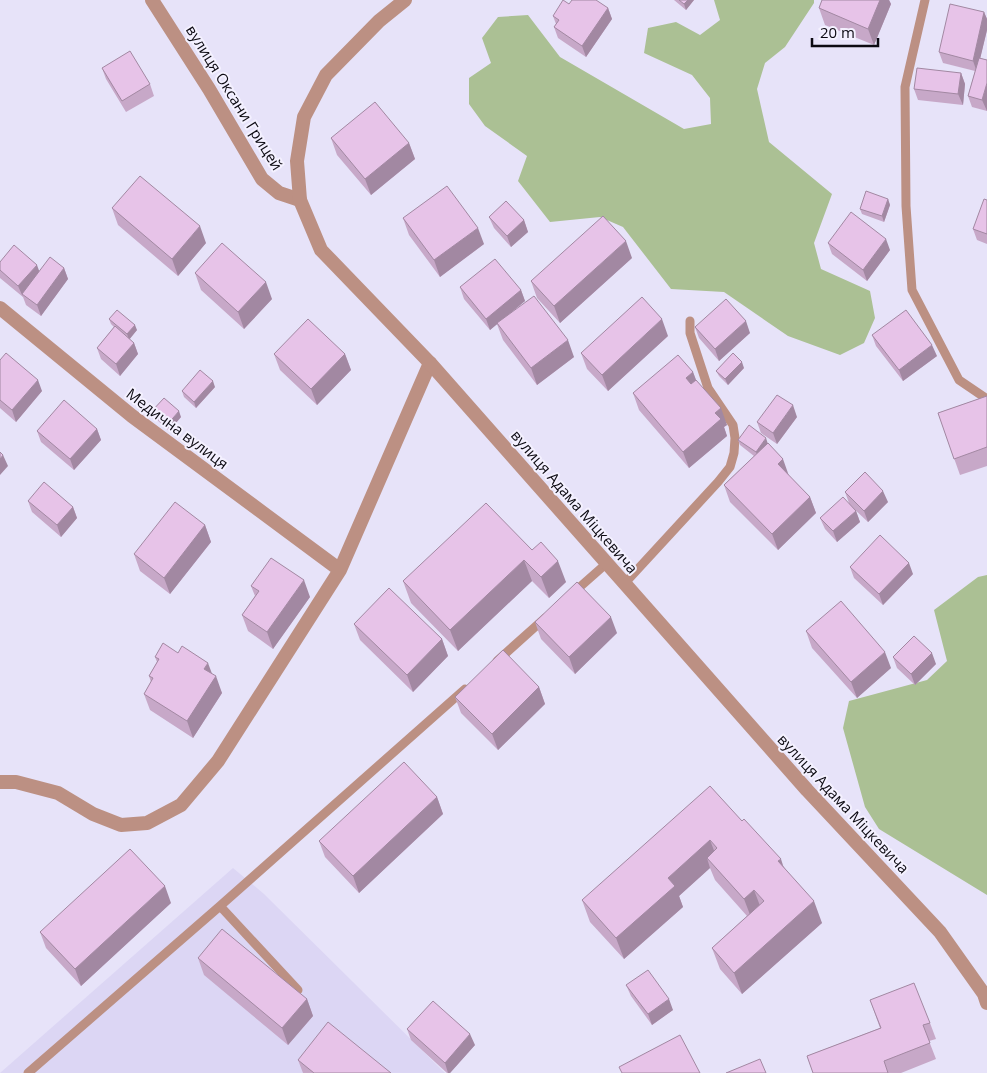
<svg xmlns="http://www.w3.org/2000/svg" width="987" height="1073" viewBox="0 0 987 1073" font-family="'Open Sans',sans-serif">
  <rect width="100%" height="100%" fill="#e7e3f9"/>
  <!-- built -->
  <path fill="#dcd6f4" d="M233 868 264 894 445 1073H0Z"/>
  <!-- forest -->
  <path fill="#abc094" d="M714 0H814V3L785 47 765 63 757 89 769 142 832 194 814 243 821 269 870 291 875 318 864 343 840 355 788 336 724 292 671 289 623 227 600 217 550 222 518 181 527 156 485 126 469 104V78L491 63 482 38 498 17 528 15 560 57 684 129 711 124 710 98 692 75 644 53 648 28 676 22 700 35 720 20Z
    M987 575V895L879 829 865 807 843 728 849 701 927 680 947 661 934 610 978 577Z"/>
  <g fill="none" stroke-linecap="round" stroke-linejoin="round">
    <!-- service -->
    <path stroke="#bc9083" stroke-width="9" d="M925 0 905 87 906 206 912 290 959 380 987 399
      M625 583 718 482 730 467 734 453 735 438 733 425 708 388 690 333V321
      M573 593 607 563
      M497 661 545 618
      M220 906 298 990
      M28 1073 220 906 465 689"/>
    <!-- minor -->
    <path stroke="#bc9083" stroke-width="14" d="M152 0 209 89 262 179 279 193 300 200
      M0 308 132 416 340 570
      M0 782H16L58 793 93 814 121 825 147 823 181 805 218 761 340 570 430 363"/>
    <!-- tertiary -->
    <path stroke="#bc9083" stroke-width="14" d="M405 0 379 21 326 75 304 117 297 161 300 200 321 250 430 363 807 790 940 932 984 994 987 1003"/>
  </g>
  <!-- wall -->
  <path fill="#c7a8c8" d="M674 0H694L686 10Z
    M822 0H889L891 4 874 45 825 25 819 8Z
    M569 4 608 8 612 19 586 57 558 38 554 27 556 24 553 16Z
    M984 12 987 19V30L980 58 987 60V111L972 107 968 96 975 71 943 63 939 52Z
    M102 68 150 84 154 96 126 112 106 79Z
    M961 73 965 84 963 105 918 100 914 89Z
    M331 138 409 143 415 159 371 195 337 155Z
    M888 199 890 205 884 222 862 214 860 209Z
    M987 200V244L977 240 973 229Z
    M112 208 206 243 178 276 118 225Z
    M489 217 524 220 528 232 511 247 494 228Z
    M403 218 484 244 440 277 409 235Z
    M828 243 890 250 867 281 832 254Z
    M632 258 560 323 537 298 531 281Z
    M0 262 39 271 64 268 68 279 41 316 26 305 23 297 0 278Z
    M195 273 272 299 244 329 201 290Z
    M460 287 521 290 525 301 511 313 574 357 537 385 503 340 497 324 490 330 464 299Z
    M109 319 137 330 129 339 134 343 138 354 120 376 101 359 97 348 114 327 111 324Z
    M695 327 750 333 719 361 699 338Z
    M872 335 937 356 903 381 876 346Z
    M668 336 608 391 587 369 581 353Z
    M274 354H345L351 370 317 405 280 370Z
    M0 360 42 391 16 422 0 408Z
    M744 368 728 385 719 376 716 371Z
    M693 372 696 380 727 425 724 427 727 436 689 468 639 410 633 393Z
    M215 387 196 408 184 397 182 391Z
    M987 396V466L960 475 938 413Z
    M151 412 181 417 169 431 154 417Z
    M797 417 777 444 761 433 757 422Z
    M97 429 101 440 74 470 41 442 37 431Z
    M738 440 768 444 789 476 810 497 816 513 778 550 730 502 724 485 754 456 740 445Z
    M845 492 888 502 868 522 852 507 856 511 860 522 837 542 825 529 820 518 849 503Z
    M28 501 73 507 77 518 61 537 32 512Z
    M205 525 211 542 170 594 140 571 134 554Z
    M532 550 566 582 549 598 532 581 458 651 411 603 403 581Z
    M850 567 913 574 883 605 854 578Z
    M251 586 310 597 273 649 248 631 242 615 255 596Z
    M535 622 617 633 575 674 541 639Z
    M354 624 442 639 448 656 413 692 360 640Z
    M806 631 891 668 857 698 812 648Z
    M155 657 212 674 222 693 193 738 150 710 144 694 151 682 149 676 157 662Z
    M893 657 936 664 915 685 897 668Z
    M539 687 545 704 498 750 461 713 455 697Z
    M437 797 443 814 359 893 325 857 319 841Z
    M742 821 784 867 822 923 742 994 720 969 712 948 747 916 715 880 710 868 679 896 683 907 624 959 590 922 582 900Z
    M171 903 81 986 46 948 40 932Z
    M198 958 307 999 313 1016 288 1045 204 975Z
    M626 985 673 1010 652 1025 631 996Z
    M870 1000 930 1023 936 1039 929 1041 936 1059 901 1073H813L807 1056 880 1028Z
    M407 1029 475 1045 450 1073H447L411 1040Z
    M298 1060 391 1073H303Z"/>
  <!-- shaded-wall -->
  <path fill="#a288a2" d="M688 0H694L686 10 684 4Z
    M880 0H889L891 4 874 45 868 29Z
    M608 8 612 19 586 57 582 46Z
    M984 12 987 19V30L977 72 973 61Z
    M961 73 965 84 963 105 958 94Z
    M987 83V111L982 100Z
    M409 143 415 159 371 195 365 179Z
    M888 199 890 205 884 222 882 216Z
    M524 220 528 232 511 247 507 236Z
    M200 226 206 243 178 276 172 259Z
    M478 228 484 244 440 277 434 260Z
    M886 239 890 250 867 281 863 270Z
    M626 241 632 258 560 323 554 306Z
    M37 265 41 276 22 294 23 297 18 286Z
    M64 268 68 279 41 316 37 305Z
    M266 282 272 299 244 329 238 312Z
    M521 290 525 301 490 330 486 319Z
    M662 319 668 336 608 391 602 375Z
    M746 321 750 333 719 361 715 349Z
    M135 325 137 330 129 340 127 334Z
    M568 340 574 357 537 385 531 368Z
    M134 343 138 354 120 376 116 364Z
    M932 345 937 356 903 381 899 370Z
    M345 354 351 370 317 405 311 389Z
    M742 362 744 368 728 385 725 379Z
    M693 372 699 388 692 394 686 378Z
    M38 380 42 391 16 422 12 410Z
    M213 381 215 387 196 408 194 402Z
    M793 405 797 417 777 444 773 433Z
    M721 408 727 425 724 427 727 436 689 468 683 452 715 413Z
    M179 411 181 417 169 431 167 425Z
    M97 429 101 440 74 470 70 459Z
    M766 438 768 444 758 458 756 452Z
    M3 455 8 466 0 475V459Z
    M783 459 789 476 778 464Z
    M883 491 888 502 868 522 864 511Z
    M810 497 816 513 778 550 772 534Z
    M73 507 77 518 61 537 57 525Z
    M856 511 860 522 837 542 833 531Z
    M205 525 211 542 170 594 164 578Z
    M524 560 532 581 458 651 450 630Z
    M558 561 566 582 549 598 541 577Z
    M909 563 913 574 883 605 879 594Z
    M304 580 310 597 273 649 267 632Z
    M611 617 617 633 575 674 569 657Z
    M442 639 448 656 413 692 407 675Z
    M885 652 891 668 857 698 851 682Z
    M932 653 936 664 915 685 911 674Z
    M208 663 214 679 216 676 222 693 193 738 187 721 204 669Z
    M539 687 545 704 498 750 492 734Z
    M437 797 443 814 359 893 353 876Z
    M710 840 718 861 707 858 710 868 679 896 683 907 624 959 616 938 668 878Z
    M781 859 788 881 778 861Z
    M165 886 171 903 81 986 75 969Z
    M754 890 762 911 752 920 744 899Z
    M814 901 822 923 742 994 734 973Z
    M307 999 313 1016 288 1045 282 1028Z
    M669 999 673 1010 652 1025 648 1014Z
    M470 1034 475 1045 450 1073H448L445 1063Z"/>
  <!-- building -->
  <path fill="#e7c3e8" stroke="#a288a2" d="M563 0 569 4 572 0H596L608 8 582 46 554 27 559 20 553 16Z
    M679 0H688L684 4Z
    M822 0H880L868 29 819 8Z
    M950 4 984 12 973 61 939 52Z
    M130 51 150 84 122 101 102 68Z
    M979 58 987 60V83L982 100 968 96Z
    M917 68 961 73 958 94 914 89Z
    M375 102 409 143 365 179 331 138Z
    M140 176 200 226 172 259 112 208Z
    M447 186 478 228 434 260 403 218Z
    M866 191 888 199 882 216 860 209Z
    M984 199 987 200V234L973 229Z
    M506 201 524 220 507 236 489 217Z
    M851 212 886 239 863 270 828 243Z
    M603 216 626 241 554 306 531 281Z
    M222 243 266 282 238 312 195 273Z
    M14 245 37 265 18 286 0 270V262Z
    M50 257 64 268 37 305 22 294Z
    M495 259 521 290 486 319 460 287Z
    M534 296 568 340 531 368 497 323Z
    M642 297 662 319 602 375 581 353Z
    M726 299 746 321 715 349 695 327Z
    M117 310 135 325 127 334 109 319Z
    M906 310 932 345 899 370 872 335Z
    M308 319 345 354 311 389 274 354Z
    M115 326 134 343 116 364 97 348Z
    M6 353 38 380 12 410 0 400V360Z
    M733 353 742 362 725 379 716 371Z
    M678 355 693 372 686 378 691 384 696 380 721 408 715 413 721 419 683 452 633 393Z
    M200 370 213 381 194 402 182 391Z
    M777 395 793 405 773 433 757 422Z
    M987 396V447L954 459 938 413Z
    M164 398 179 411 167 425 151 412Z
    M64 400 97 429 70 459 37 431Z
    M749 425 766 438 756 452 738 440Z
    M768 443 783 459 778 464 810 497 772 534 724 485Z
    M0 452 3 455 0 459Z
    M865 472 883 491 864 511 845 492Z
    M44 482 73 507 57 525 28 501Z
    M843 497 856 511 833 531 820 518Z
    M175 502 205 525 164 578 134 554Z
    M486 503 532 550 541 542 558 561 541 577 524 560 450 630 403 581Z
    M880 535 909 563 879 594 850 567Z
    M271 558 304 580 267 632 242 615 259 591 251 586Z
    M577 582 611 617 569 657 535 622Z
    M389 588 442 639 407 675 354 624Z
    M841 601 885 652 851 682 806 631Z
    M914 636 932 653 911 674 893 657Z
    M163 643 178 653 182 646 208 663 204 669 216 676 187 721 144 694 153 678 149 676 159 659 155 657Z
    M503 650 539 687 492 734 455 697Z
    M404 762 437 797 353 876 319 841Z
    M710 786 742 821 744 819 781 859 778 861 814 901 734 973 712 948 764 901 754 890 744 899 707 858 717 848 710 840 668 878 675 886 616 938 582 900Z
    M130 849 165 886 75 969 40 932Z
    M222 929 307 999 282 1028 198 958Z
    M648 970 669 999 648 1014 626 985Z
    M914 983 930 1023 923 1025 930 1043 884 1061 888 1073H813L807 1056 881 1028 870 1000Z
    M433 1001 470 1034 445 1063 407 1029Z
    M328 1022 391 1073H314L298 1060Z
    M680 1035 700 1073H622L619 1067Z
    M760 1059 766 1073H726Z"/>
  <g text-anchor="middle" stroke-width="4" stroke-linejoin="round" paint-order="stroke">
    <!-- street labels -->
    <g font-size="15" fill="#0c0a12" stroke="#f4f1ff">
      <text transform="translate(234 98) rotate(58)" y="5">вулиця Оксани Грицей</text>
      <text transform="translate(177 429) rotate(37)" y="5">Медична вулиця</text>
      <text transform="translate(574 502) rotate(49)" y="5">вулиця Адама Міцкевича</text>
      <text transform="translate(843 804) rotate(47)" y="5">вулиця Адама Міцкевича</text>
    </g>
  </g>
  <!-- scale -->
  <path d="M812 38v8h66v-8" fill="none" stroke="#0c0a12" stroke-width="2.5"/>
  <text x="820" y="38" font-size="15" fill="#0c0a12" stroke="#f4f1ff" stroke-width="4" paint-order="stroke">20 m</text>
</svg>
